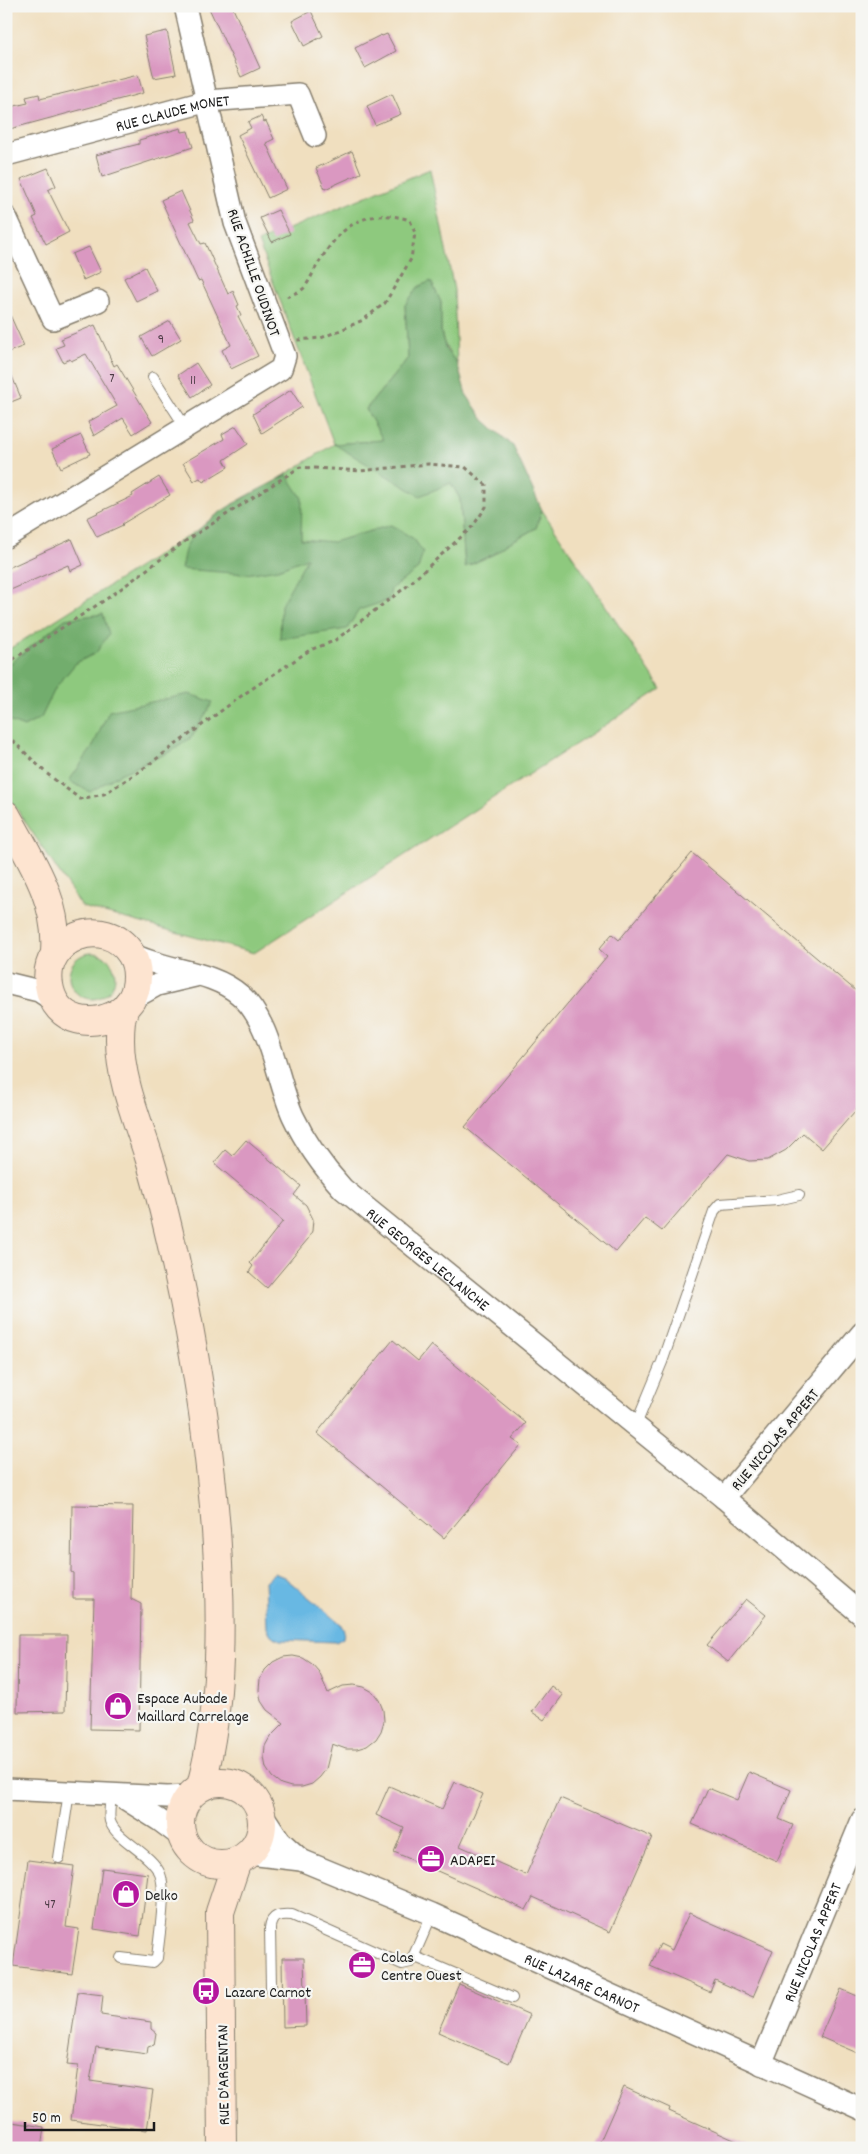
<svg xmlns="http://www.w3.org/2000/svg" width="868" height="2154" viewBox="0 0 868 2154" font-family="Dekko,sans-serif">
  <rect width="100%" height="100%" fill="#f6f6f2"/>
  <filter id="ink" filterUnits="userSpaceOnUse"><feTurbulence type="fractalNoise" baseFrequency=".02" numOctaves="2"/><feDisplacementMap in="SourceGraphic" scale="10" xChannelSelector="R" yChannelSelector="G"/><feConvolveMatrix kernelMatrix="1 2 1 2 8 2 1 2 1" color-interpolation-filters="sRGB"/></filter>
  <filter id="wash" filterUnits="userSpaceOnUse"><feTurbulence type="fractalNoise" baseFrequency=".0096" numOctaves="4" result="noise"/><feDisplacementMap in="SourceGraphic" scale="20" xChannelSelector="R" yChannelSelector="G"/><feGaussianBlur stdDeviation="1.12" result="paint"/><feColorMatrix in="noise" values="0 0 0 0 0 0 0 0 0 0 0 0 0 0 0 0 0 1.4 0 .05"/><feComposite in="paint" operator="in"/></filter>
  <g filter="url(#wash)">
    <rect width="100%" height="100%" fill="#f0dfbf"/>
    <!-- green -->
    <path fill="#8ec97e" stroke="#55724d" d="M430 169 454 290 457 363C438 341 441 330 441 302L405 305 408 358 366 409 383 440 335 444 451 482 460 499 465 567 494 554 507 544 536 528 542 510 661 689 254 953 82 907 6 793V651L334 444 258 242Z
      M69 976a23 23 0 1 1 46 0a23 23 0 1 1-46 0Z"/>
    <!-- forest -->
    <path fill="#72ad6d" stroke="#476444" d="M431 281 441 302V333L446 350 457 363 466 394 484 420 513 446 542 510 536 528 507 544 494 554 465 567 460 499 451 483 420 496 334 444 383 440 366 409 408 358 405 305 418 287Z
      M287 475 302 498 301 539 333 542 391 525 414 539 423 552 418 569 391 589 389 600 359 610 347 629 280 639 281 605 307 558 278 569 246 574 181 569C183 561 184 549 188 543 207 513 257 491 287 475Z
      M103 614 109 634 96 653 76 663 56 687 41 718 24 727 6 720V667L65 619Z
      M189 694 213 702 192 737 172 751 120 774 90 792 69 781 92 748 109 711Z"/>
    <!-- water -->
    <path fill="#68b8e3" stroke="#426a80" d="M274 1573 284 1577 340 1623 344 1631 343 1638 336 1642 280 1640 271 1635 267 1628 265 1581Z"/>
    <g id="blocks">
      <!-- building -->
      <path fill="#da98c1" d="M208 6H232L260 68 241 77Z
        M311 11 323 36 304 46 292 21Z
        M167 31 176 74 154 78 144 36Z
        M387 34 396 51 365 68 355 48 381 35 382 36Z
        M138 75 143 93 6 130V108L28 103 26 97 39 94 40 99Z
        M392 94 401 114 375 125 367 106Z
        M261 116 264 122 266 121 274 139 266 143 287 189 268 198 238 135 251 128 248 122Z
        M181 128 182 132 188 131 193 147 102 177 96 155 139 144V140Z
        M352 151 361 173 325 189 316 168Z
        M48 168 56 186 48 190 69 232 46 244 33 218 37 216 21 179Z
        M181 191 194 220 190 222 201 244 205 243 228 294 233 291 239 305 237 306 241 315 238 316 258 356 231 369 222 350 231 345 201 280 198 281 161 200Z
        M278 210 290 234 272 242 260 218Z
        M89 247 101 272 83 280 72 254Z
        M145 267 157 291 136 301 124 278Z
        M6 306 24 346 6 353Z
        M170 321 181 339 152 356 141 337Z
        M95 325 114 366 117 364 152 422 133 434 123 418 94 436 88 422 117 406 86 354 71 361 70 359 63 362 56 348 64 345 61 339Z
        M6 362 21 398 6 404Z
        M196 363 210 385 192 397 178 375Z
        M291 390 302 407 262 433 253 414Z
        M236 426 248 444 224 460 228 467 203 482 200 478 194 481 183 463 224 439 222 434Z
        M81 435 90 454 61 468 52 449Z
        M159 477 170 495 122 524 123 525 97 537 87 518 133 496 132 494Z
        M72 539 83 565 70 571 68 565 6 592V569Z
        M692 853 862 996V1103L822 1149 803 1133 786 1150 768 1160 749 1161 728 1154 662 1231 645 1218 616 1252 465 1127 607 956 599 949 612 934 619 940Z
        M246 1140 301 1186 294 1195 306 1205 313 1219 312 1231 308 1239 267 1288 249 1272 253 1266 250 1263 283 1221 214 1163 225 1150 232 1156Z
        M393 1340 418 1361 431 1345 526 1423 512 1439 521 1445 444 1538 317 1433Z
        M72 1505 133 1506 131 1599 141 1604 139 1730 90 1729 94 1599H73V1573L71 1572Z
        M746 1599 766 1615 728 1662 707 1645Z
        M18 1635H67L65 1711 17 1712Z
        M293 1656 303 1658 312 1664 319 1672 328 1693 343 1686 354 1685 364 1687 373 1692 379 1700 383 1710 384 1721 381 1731 376 1739 367 1746 357 1749H346L332 1744 326 1769 320 1777 312 1784 302 1787H291L281 1784 272 1777 266 1768 264 1757 265 1746 270 1737 284 1723 267 1710 261 1701 259 1690 260 1679 265 1670 273 1662 283 1657Z
        M551 1686 563 1695 544 1720 532 1712Z
        M749 1772 791 1790 779 1819 793 1825 777 1861 692 1824 708 1788 737 1800Z
        M455 1782 483 1794 460 1846 526 1875 560 1798 652 1837 610 1932 533 1897 526 1910 394 1852 404 1828 376 1815 389 1786 442 1809Z
        M28 1860 74 1866 66 1927 79 1929 72 1974 13 1966Z
        M102 1868 148 1874 140 1936 94 1929Z
        M689 1913 773 1950 753 1997 715 1980 710 1992 650 1966 660 1944 672 1950Z
        M282 1958H304L306 2026 283 2027Z
        M459 1984 530 2015 509 2063 438 2032Z
        M841 1989 862 1998V2055L820 2037Z
        M78 1992 103 1995 101 2015 151 2022V2029L156 2033 154 2045 148 2047 147 2054 96 2047 90 2081 153 2090 147 2130 71 2120 78 2066 67 2065Z
        M624 2087 670 2108 669 2111 752 2148H597Z
        M6 2121 44 2127 41 2148H6Z"/>
    </g>
  </g>
  <g filter="url(#ink)">
    <use href="#blocks" fill-opacity="0" stroke="#867e6e" stroke-width="1"/>
    <g fill="none" stroke-linecap="round" stroke-linejoin="round">
      <!-- service casing -->
      <g stroke="#867e6e" stroke-width="12">
        <path id="service" d="M153 377 186 428
          M635 1427 662 1362 714 1211 720 1204 777 1200 799 1195
          M111 1794C111 1802 108 1813 110 1821 115 1839 151 1853 160 1874 167 1891 159 1937 157 1958L153 1962 121 1958
          M59 1858 69 1792
          M413 1956 512 1998
          M271 1988 270 1928C271 1915 280 1914 292 1915L402 1964 411 1962 432 1914"/>
      </g>
      <!-- minor casing -->
      <g stroke="#867e6e" stroke-width="24">
        <g id="minor">
          <path id="s1" d="M6 155 208 101 298 94 315 136"/>
          <path d="M6 217 53 319 98 301"/>
          <path d="M6 537 281 369 285 356 235 223 185 6"/>
          <path id="s2" d="M130 953C164 971 212 970 240 995 271 1021 277 1081 293 1116 306 1144 323 1167 343 1189L724 1498"/>
          <path d="M6 983 39 991 54 1001"/>
          <path d="M132 999 157 985 195 976"/>
          <path d="M862 1333 724 1498 862 1615"/>
          <path d="M6 1789 167 1797 189 1796"/>
          <path d="M121 1796 159 1820 183 1838"/>
          <path d="M261 1812 280 1841 301 1860"/>
          <path id="s3" d="M249 1854 301 1860 432 1914 862 2109"/>
          <path id="s4" d="M761 2064 862 1820"/>
        </g>
      </g>
      <!-- secondary casing -->
      <g stroke="#867e6e" stroke-width="30">
        <path id="secondary" d="M6 815C30 859 59 900 55 952
          M124 1009C96 1030 55 1024 49 985 41 938 105 913 131 954 139 967 139 986 131 1000 129 1003 126 1005 125 1008 120 1017 120 1031 120 1040 120 1081 138 1121 150 1160 164 1206 174 1253 184 1301 199 1377 210 1453 216 1530 222 1616 223 1703 201 1786
          M180 1823a41 41 0 1 1 82 0a41 41 0 1 1-82 0Z
          M222 2148 220 1912 237 1861"/>
      </g>
      <!-- path -->
      <path stroke="#867e6e" stroke-width="3" stroke-dasharray="4 4" stroke-linecap="butt" d="M287 297C292 294 300 292 304 288 310 281 314 269 320 261 341 225 367 207 410 220L415 233 411 259 385 303 363 320 343 329 321 338 297 340
        M6 664 111 596 184 542 300 467 360 471 428 464 465 467 486 485V507L473 526 406 587 334 641 310 650 244 694 140 771 104 794 80 799 46 773 6 734"/>
      <!-- service -->
      <use href="#service" stroke="#fff" stroke-width="10"/>
      <!-- minor -->
      <use href="#minor" stroke="#fff" stroke-width="21"/>
      <!-- secondary -->
      <use href="#secondary" stroke="#fde4d0" stroke-width="28"/>
    </g>
  </g>
  <!-- icons -->
  <defs>
    <g id="shop-disc" transform="scale(1.4375)"><circle r="9.5" fill="#b5179e" stroke="#f6f6f2"/><path d="M-5-2.5h2.3a2.7 3.5 0 0 1 5.4 0H5L5.5 6h-11ZM-1.5-2.5h3a1.5 2.3 0 0 0-3 0Z" fill="#fff"/></g>
    <g id="office-disc" transform="scale(1.4375)"><circle r="9.5" fill="#b5179e" stroke="#f6f6f2"/><path d="M-6-3h4V-5.5h4V-3h4V5H-6ZM-1-4.5V-3h2v-1.5ZM-6 0V1H6V0Z" fill="#fff"/></g>
    <g id="bus-disc" transform="scale(1.4375)"><circle r="9.5" fill="#b5179e" stroke="#f6f6f2"/><path d="M-5-6H5V4H4V6H2V4H-2V6H-4V4H-5ZM-3.5-4V0h7V-4ZM-3.5 1.2v1.5H-2V1.2ZM2 1.2v1.5H3.5V1.2Z" fill="#fff"/></g>
  </defs>
  <g fill-rule="evenodd">
    <use href="#shop-disc" x="118" y="1706"/>
    <use href="#office-disc" x="431" y="1859"/>
    <use href="#shop-disc" x="126" y="1894"/>
    <use href="#office-disc" x="362" y="1965"/>
    <use href="#bus-disc" x="206" y="1991"/>
  </g>
  <g text-anchor="middle" stroke-width="4.5" stroke-linejoin="round" paint-order="stroke">
    <!-- number labels -->
    <g font-size="14" fill="#4c3b45">
      <text x="161" y="343">9</text>
      <text x="112" y="382">7</text>
      <text x="193" y="384">11</text>
      <text x="50" y="1908">47</text>
    </g>
    <!-- street labels -->
    <g font-size="16" fill="#1c1c1c" stroke="#f6f6f2">
      <text dy="6" stroke="none"><textPath href="#s1" startOffset="172">RUE CLAUDE MONET</textPath></text>
      <text transform="translate(255 272) rotate(71)" y="6">RUE ACHILLE OUDINOT</text>
      <text dy="6" stroke="none"><textPath href="#s2" startOffset="451">RUE GEORGES LECLANCHE</textPath></text>
      <text transform="translate(774 1439) rotate(-50)" y="6">RUE NICOLAS APPERT</text>
      <text dy="6" stroke="none"><textPath href="#s4" startOffset="132">RUE NICOLAS APPERT</textPath></text>
      <text dy="6" stroke="none"><textPath href="#s3" startOffset="359">RUE LAZARE CARNOT</textPath></text>
      <text transform="translate(222 2075) rotate(-91)" y="6">RUE D'ARGENTAN</text>
    </g>
    <!-- poi labels -->
    <g font-size="16" fill="#1c1c1c" stroke="#f6f6f2" text-anchor="start">
      <text x="137" y="1703">Espace Aubade<tspan x="137" dy="18">Maillard Carrelage</tspan></text>
      <text x="450" y="1865">ADAPEI</text>
      <text x="145" y="1900">Delko</text>
      <text x="381" y="1962">Colas<tspan x="381" dy="18">Centre Ouest</tspan></text>
      <text x="225" y="1997">Lazare Carnot</text>
    </g>
  </g>
  <!-- margin -->
  <rect width="868" height="2154" fill="none" stroke="#f6f6f2" stroke-width="25"/>
  <!-- scale -->
  <path d="M25 2122v8h129v-8" fill="none" stroke="#1c1c1c" stroke-width="2.5"/>
  <text x="32" y="2122" font-size="15" fill="#1c1c1c" stroke="#f6f6f2" stroke-width="4" paint-order="stroke">50 m</text>
</svg>
